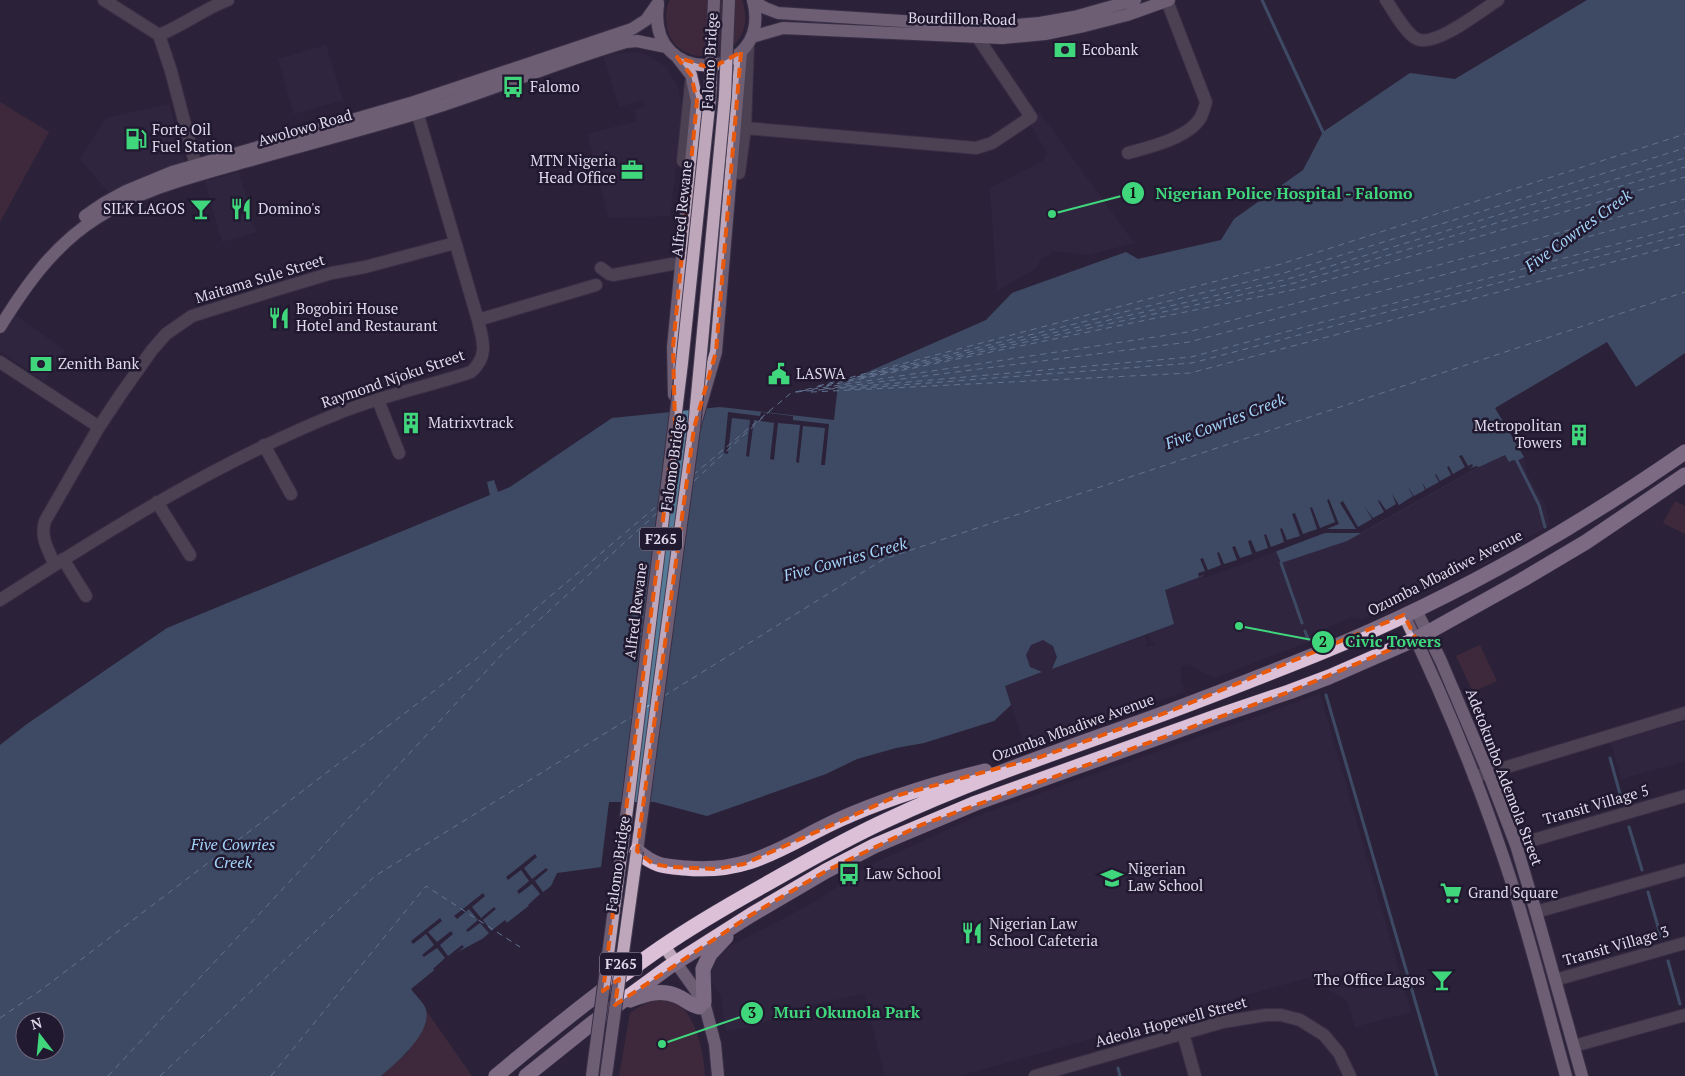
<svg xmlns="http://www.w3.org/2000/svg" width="1685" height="1076" viewBox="0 0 1685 1076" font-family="'PT Serif',serif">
  <rect width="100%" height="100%" fill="#2b223a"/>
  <!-- built -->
  <path fill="#332846" d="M326 45 343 100 294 114 278 59Z
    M635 52 647 55 667 68 678 87 683 112 670 216 609 218 587 134 637 121 634 110 645 106 643 100 619 107 603 55Z
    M169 104 185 163 109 193 80 159 106 118Z
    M1040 113 1134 243 1088 255 1052 251 1051 254 1041 259 1036 268 997 291 990 188 1043 161 1047 153 1028 120Z
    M239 172 256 232 222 242 205 181Z
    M12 313 65 350 44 381 0 351V332Z
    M1505 454 1513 460 1517 461 1524 457 1527 475 1545 505 1550 525 1506 550 1420 591 1409 590 1387 601 1383 610 1361 619 1351 617 1333 625 1328 627 1324 636 1214 678 1188 664 1181 666V679L1185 692 1024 743 1005 686 1041 673 1030 667 1026 655 1031 645 1043 640 1053 646 1057 657 1053 669 1145 635 1148 643 1145 644 1146 647 1155 644 1154 642H1151L1148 634 1174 624 1164 590 1275 549 1281 562Z
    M1320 694 1411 1012 1355 1027 1347 1000 1307 978 959 1076H885L864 994 809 1005 751 1027 726 1031 721 996 712 982 708 972 709 966 723 950 813 903 870 865 982 814Z
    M1685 721V761L1621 779 1611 743Z"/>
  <!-- green -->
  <path fill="#53323c" d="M670 0H742C763 61 676 76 667 27 666 18 665 8 670 0Z
    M0 102 49 132 0 222Z
    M1675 501 1685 506V534L1663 523Z
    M1480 645 1497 681 1473 692 1456 656Z
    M650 1000C656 1000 664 999 670 1000 695 1007 704 1054 705 1076H619L630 1013Z
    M425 1009 472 1076H381L408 1052 424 1027Z"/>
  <!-- water -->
  <path fill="#567b97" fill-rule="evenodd" d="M1587 0H1685V353L1636 387 1607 342 1495 408 1524 457 1517 461 1513 460 1509 462 1505 455 1479 467 1347 541 1281 563 1275 549 1165 590 1174 624 1052 669 1057 657 1053 646 1043 640 1031 645 1026 655 1030 667 1042 672 1005 686 1011 705 994 721 924 743 896 748 857 759 826 774 707 816 654 802H609L601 867 557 873 549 890 495 932 454 954 411 989C415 995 422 1001 425 1007 435 1031 396 1063 381 1076H0V745L27 724 167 628 490 495 487 482 494 480 498 492 510 487 612 418 720 407 834 420 838 385 986 320 1012 293 1126 252 1138 259 1221 240 1234 219 1303 170 1323 132 1410 73 1455 79ZM25 1021H55V1051H25Z"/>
  <!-- pier -->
  <path fill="#2b223a" d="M728 412 760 416 761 412 793 416V420L829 424 825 465H821L825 428 803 426 799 463 796 462 800 425 778 423 774 460 770 459 774 423 754 420 749 457 746 456 750 420 732 418 728 454 724 453Z
    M1462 455 1468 466 1472 464 1473 466 1469 469 1476 466 1479 467 1361 533H1325L1205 578 1203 575 1199 577 1198 573 1205 571 1200 559 1203 558 1208 570 1221 565 1217 553 1219 552 1224 564 1237 560 1232 547 1235 546 1240 558 1252 554 1248 541 1251 540 1256 552 1268 548 1264 535 1266 534 1271 547 1284 542 1280 529 1282 528 1287 540 1300 536 1292 514 1295 513 1303 534 1317 529 1310 508 1312 507 1320 528 1335 522 1327 500 1329 499 1339 524 1327 529H1356L1340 503 1343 501 1358 527 1372 519 1365 507 1373 518 1384 512 1378 501 1379 500 1386 510 1396 504 1392 494 1399 505 1413 496 1406 484 1414 496 1425 490 1422 482 1426 489 1439 482 1435 475 1436 474 1440 481 1451 475 1447 467 1449 466 1453 474 1465 467 1459 456Z
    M535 854 537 857 524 868 532 879 546 868 548 870 535 881 543 892 555 883 552 889 545 895 547 892 546 893 530 907 528 905 540 894 532 884 519 894 517 891 529 881 521 870 508 880 506 877Z
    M483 893 485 896 472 907 481 918 494 907 496 909 483 920 491 931 505 920 507 923 494 934 495 932 490 937 477 944 489 933 480 923 468 932 466 930 478 920 469 909 457 919 454 916Z
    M440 918 442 921 428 932 437 942 451 931 453 934 440 945 448 956 462 945 464 947 435 971 433 969 445 958 437 948 424 957 422 955 434 945 426 934 413 944 411 941Z"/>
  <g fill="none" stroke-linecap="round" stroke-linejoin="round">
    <!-- stream -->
    <path stroke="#567b97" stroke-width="3" d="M1262 0 1323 132
      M1517 461 1539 505 1545 527
      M1281 563 1302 623
      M1305 631 1308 639
      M1326 695 1437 1076
      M1610 758 1622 801
      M1629 827 1642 870
      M1648 892 1661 937
      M1668 961 1680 1004
      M1118 1068 1120 1076"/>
    <!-- ferry -->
    <path stroke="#a3d3f8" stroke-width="1" stroke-dasharray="6 5" stroke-linecap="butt" d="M857 377 1284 273 1685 148
      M861 378 1291 284 1685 167
      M818 386 1281 264 1685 134
      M826 386 1297 289 1685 177
      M824 389 1189 342 1685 211
      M849 389 1192 363 1685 234
      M801 391 1188 332 1685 199
      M796 392 1191 357 1685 226
      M811 392 1190 373 1685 243
      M693 475 791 393 1288 279 1685 158
      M694 481 770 411
      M672 493 681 486
      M671 501 679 493
      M664 696 884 559 1685 292
      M644 708 652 704
      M0 1018 41 990 476 659 658 505
      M108 1076 505 651 657 513
      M160 1076 375 876 633 716
      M271 1076 426 886 520 947"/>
    <!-- minor casing -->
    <g stroke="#483f56" stroke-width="14">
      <path id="minor" d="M104 0 159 35 171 71 198 174
        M1386 0C1393 10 1406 34 1417 39 1435 48 1482 10 1498 0
        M159 35C184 25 204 9 228 0
        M745 128 976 148 992 143 1031 117 978 38V28
        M1128 153C1150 147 1189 138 1201 117 1203 112 1205 107 1206 102L1167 1
        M683 161 691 83
        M739 173 745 128 748 44
        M601 268 609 274 613 275 672 264
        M478 320 596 285
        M0 362 99 427
        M378 400 399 453
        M264 445 291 494
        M157 502 190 555
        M63 559 86 596
        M55 565C48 550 40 537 45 521L99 427 121 394 152 350 166 334 192 316 272 291 332 273 365 267 455 243
        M0 600C110 529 222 459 344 411 385 395 429 386 471 372 489 356 483 341 478 320L415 105
        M1474 777 1685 713
        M1516 845 1685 796
        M1536 912 1685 870
        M1555 980 1685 943
        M1183 1033 1195 1076
        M1574 1046 1685 1015
        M1035 1076 1223 1022 1266 1015H1281L1300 1020 1324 1035 1339 1053 1350 1076"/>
    </g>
    <!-- major casing -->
    <g stroke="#483f56" stroke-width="14">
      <path id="major" d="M753 1 765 8 778 13 964 25 1003 26 1040 23 1074 17 1135 0
        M658 5C646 90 774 82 753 0
        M752 37 783 28 1002 38 1045 34 1084 26 1127 15 1169 0
        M85 216 104 203 126 191 172 172 414 102 632 29 646 20 658 3
        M0 327C26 285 54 245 97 218 144 188 192 177 244 162 301 146 358 131 415 114 486 93 554 63 626 42L637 41 666 47
        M674 395 673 347 697 101 691 75 677 57
        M1416 610 1441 661 1488 772 1516 845 1536 912 1582 1076
        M1404 615C1448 705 1485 798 1515 893 1534 954 1549 1015 1566 1076
        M637 851 694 428 716 352 741 52
        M664 946 704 1002 715 1044 718 1076"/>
    </g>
    <!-- highway casing -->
    <g stroke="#483f56" stroke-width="16">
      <path id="highway" d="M637 851C655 866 663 866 685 868 756 875 791 839 852 814 895 796 940 782 985 771
        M630 1000C646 994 661 989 677 996 685 999 690 1005 699 1007
        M704 1002 703 969 710 954 726 937
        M496 1076C550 1031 604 987 662 947 694 925 727 906 761 887 802 864 843 840 887 820 977 778 1072 747 1165 713 1216 694 1267 674 1317 654 1448 601 1570 532 1685 452
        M526 1076 591 1024 669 967 751 915 826 871 874 846 976 803 1218 716 1289 692 1329 677 1416 639 1522 580 1586 542 1685 475"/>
    </g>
    <!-- minor -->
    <use href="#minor" stroke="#726771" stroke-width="12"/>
    <!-- major -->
    <use href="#major" stroke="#bea7ba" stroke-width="12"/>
    <!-- highway -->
    <use href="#highway" stroke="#dcc0d8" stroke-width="15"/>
    <!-- major-bridge casing -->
    <g stroke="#483f56" stroke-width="14" stroke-linecap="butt">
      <path id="major-bridge" d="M694 428 725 96 729 0
        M592 1076 628 802 682 363 710 97 714 0
        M606 1076 637 851"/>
    </g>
    <!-- major-bridge -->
    <use href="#major-bridge" stroke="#bea7ba" stroke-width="12"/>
  </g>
  <!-- marked area -->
  <path d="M0 0H1685V1076H0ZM741 52 716 352 694 428 637 851 653 864 671 867 716 869 744 864 899 795 1040 757 1168 712 1404 615 1416 639 1289 692 921 825 826 871 751 915 615 1005 619 979 603 991 675 425 673 347 697 101 691 75 677 57 704 66 717 65Z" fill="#2b223a" fill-opacity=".55" fill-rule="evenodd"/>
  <path fill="none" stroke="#e8590c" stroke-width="4" stroke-dasharray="10 6" stroke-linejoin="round" d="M741 52 716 352 694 428 637 851 653 864 671 867 716 869 744 864 899 795 1040 757 1168 712 1404 615 1416 639 1289 692 921 825 826 871 751 915 615 1005 619 979 603 991 675 425 673 347 697 101 691 75 677 57 704 66 717 65Z"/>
  <!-- icons -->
  <defs>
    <g id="bank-bare" transform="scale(1.725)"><path d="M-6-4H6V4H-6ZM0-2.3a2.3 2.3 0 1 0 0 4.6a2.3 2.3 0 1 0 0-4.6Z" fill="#40d77c" stroke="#211930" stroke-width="2.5" paint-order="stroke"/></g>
    <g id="bus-bare" transform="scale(1.725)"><path d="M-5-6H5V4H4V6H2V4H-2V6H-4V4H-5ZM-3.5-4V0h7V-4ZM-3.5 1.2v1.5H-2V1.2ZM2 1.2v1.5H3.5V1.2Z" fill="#40d77c" stroke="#211930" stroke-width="2.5" paint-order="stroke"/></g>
    <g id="fuel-bare" transform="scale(1.725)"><path d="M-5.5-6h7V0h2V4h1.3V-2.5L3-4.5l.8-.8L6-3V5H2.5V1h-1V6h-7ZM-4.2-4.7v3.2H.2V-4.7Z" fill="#40d77c" stroke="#211930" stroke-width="2.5" paint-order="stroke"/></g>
    <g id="office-bare" transform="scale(1.725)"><path d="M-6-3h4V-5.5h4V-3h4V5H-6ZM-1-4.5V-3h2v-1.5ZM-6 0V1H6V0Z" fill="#40d77c" stroke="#211930" stroke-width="2.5" paint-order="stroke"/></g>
    <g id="bar-bare" transform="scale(1.725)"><path d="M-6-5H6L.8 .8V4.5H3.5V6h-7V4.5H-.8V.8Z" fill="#40d77c" stroke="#211930" stroke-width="2.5" paint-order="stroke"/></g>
    <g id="restaurant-bare" transform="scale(1.725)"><path d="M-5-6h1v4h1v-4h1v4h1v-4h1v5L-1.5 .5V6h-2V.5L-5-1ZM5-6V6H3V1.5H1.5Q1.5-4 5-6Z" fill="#40d77c" stroke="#211930" stroke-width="2.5" paint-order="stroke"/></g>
    <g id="civic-bare" transform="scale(1.725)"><path d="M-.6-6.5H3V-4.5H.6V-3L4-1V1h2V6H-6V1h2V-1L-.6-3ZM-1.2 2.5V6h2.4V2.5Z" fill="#40d77c" stroke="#211930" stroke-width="2.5" paint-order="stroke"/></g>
    <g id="building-bare" transform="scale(1.725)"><path d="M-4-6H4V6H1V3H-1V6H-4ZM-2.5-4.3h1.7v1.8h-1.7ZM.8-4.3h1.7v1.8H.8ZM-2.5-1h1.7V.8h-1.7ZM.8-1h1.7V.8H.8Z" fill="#40d77c" stroke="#211930" stroke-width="2.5" paint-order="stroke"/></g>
    <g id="university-bare" transform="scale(1.725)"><path d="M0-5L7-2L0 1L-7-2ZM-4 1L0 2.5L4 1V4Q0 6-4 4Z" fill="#40d77c" stroke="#211930" stroke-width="2.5" paint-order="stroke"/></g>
    <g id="supermarket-bare" transform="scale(1.725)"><path d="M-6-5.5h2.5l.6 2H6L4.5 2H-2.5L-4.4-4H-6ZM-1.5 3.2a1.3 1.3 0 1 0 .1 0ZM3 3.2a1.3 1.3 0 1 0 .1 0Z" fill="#40d77c" stroke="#211930" stroke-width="2.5" paint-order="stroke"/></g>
  </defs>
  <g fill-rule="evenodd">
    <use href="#bank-bare" x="1065" y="50"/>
    <use href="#bus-bare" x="513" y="87"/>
    <use href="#fuel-bare" x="136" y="139"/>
    <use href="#office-bare" x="632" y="170"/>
    <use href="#bar-bare" x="201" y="209"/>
    <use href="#restaurant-bare" x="241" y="209"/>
    <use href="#restaurant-bare" x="279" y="318"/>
    <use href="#bank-bare" x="41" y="364"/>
    <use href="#civic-bare" x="779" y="374"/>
    <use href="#building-bare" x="411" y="423"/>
    <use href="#building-bare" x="1579" y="435"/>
    <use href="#bus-bare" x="849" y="874"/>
    <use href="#university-bare" x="1112" y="878"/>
    <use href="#supermarket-bare" x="1451" y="893"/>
    <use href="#restaurant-bare" x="972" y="933"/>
    <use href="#bar-bare" x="1442" y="980"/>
  </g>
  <g text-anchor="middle" stroke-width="5" stroke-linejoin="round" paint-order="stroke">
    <!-- shield labels -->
    <g fill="#211930" stroke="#a6a0b2" stroke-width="1">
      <rect x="640" y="527.5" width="42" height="23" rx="4"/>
      <rect x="600" y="952.5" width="42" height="23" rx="4"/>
    </g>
    <g font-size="14" font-weight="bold" fill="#dfdaea">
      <text x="661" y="544">F265</text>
      <text x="621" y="969">F265</text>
    </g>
    <!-- street labels -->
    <g font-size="15" fill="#dfdaea" stroke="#211930">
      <text transform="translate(962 19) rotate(1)" y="5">Bourdillon Road</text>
      <text transform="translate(710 61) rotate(-87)" y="5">Falomo Bridge</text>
      <text transform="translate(305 128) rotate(-16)" y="5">Awolowo Road</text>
      <text transform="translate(682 209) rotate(-84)" y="5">Alfred Rewane</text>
      <text transform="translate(260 279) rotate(-17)" y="5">Maitama Sule Street</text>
      <text transform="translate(393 379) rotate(-19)" y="5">Raymond Njoku Street</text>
      <text transform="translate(673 463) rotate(-82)" y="5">Falomo Bridge</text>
      <text transform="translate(1445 573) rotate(-27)" y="5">Ozumba Mbadiwe Avenue</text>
      <text transform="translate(636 611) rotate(-83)" y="5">Alfred Rewane</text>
      <text transform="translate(1073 728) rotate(-20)" y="5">Ozumba Mbadiwe Avenue</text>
      <text transform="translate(1504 777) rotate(69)" y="5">Adetokunbo Ademola Street</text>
      <text transform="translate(1596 805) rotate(-16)" y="5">Transit Village 5</text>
      <text transform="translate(618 864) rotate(-82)" y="5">Falomo Bridge</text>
      <text transform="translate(1616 946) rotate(-16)" y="5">Transit Village 3</text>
      <text transform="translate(1171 1022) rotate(-15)" y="5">Adeola Hopewell Street</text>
    </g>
    <!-- poi labels -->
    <g font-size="15" fill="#dfdaea" stroke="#211930" text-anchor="start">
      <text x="1082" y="55">Ecobank</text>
      <text x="530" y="92">Falomo</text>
      <text x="152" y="135">Forte Oil<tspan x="152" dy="17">Fuel Station</tspan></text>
      <text x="616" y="166" text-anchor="end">MTN Nigeria<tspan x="616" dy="17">Head Office</tspan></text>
      <text x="185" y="214" text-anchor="end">SILK LAGOS</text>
      <text x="258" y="214">Domino's</text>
      <text x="296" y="314">Bogobiri House<tspan x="296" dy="17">Hotel and Restaurant</tspan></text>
      <text x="58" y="369">Zenith Bank</text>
      <text x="796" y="379">LASWA</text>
      <text x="428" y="428">Matrixvtrack</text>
      <text x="1562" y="431" text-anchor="end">Metropolitan<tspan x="1562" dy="17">Towers</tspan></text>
      <text x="1128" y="874">Nigerian<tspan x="1128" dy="17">Law School</tspan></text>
      <text x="866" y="879">Law School</text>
      <text x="1468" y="898">Grand Square</text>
      <text x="989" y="929">Nigerian Law<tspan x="989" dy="17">School Cafeteria</tspan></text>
      <text x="1425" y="985" text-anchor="end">The Office Lagos</text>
    </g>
    <!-- water labels -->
    <g font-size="16" font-style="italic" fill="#a3d3f8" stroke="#211930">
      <text transform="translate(1578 230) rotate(-36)" y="6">Five Cowries Creek</text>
      <text transform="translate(1225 421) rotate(-21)" y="6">Five Cowries Creek</text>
      <text transform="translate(845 559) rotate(-15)" y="6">Five Cowries Creek</text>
      <text x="233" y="850">Five Cowries<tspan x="233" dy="18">Creek</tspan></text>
    </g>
  </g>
  <!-- callouts -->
  <path fill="none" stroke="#40d77c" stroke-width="2" d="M1052 214L1133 193M1239 626L1323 642M662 1044L752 1013"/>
  <g fill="#40d77c" stroke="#211930" stroke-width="2">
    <circle cx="1052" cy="214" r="5"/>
    <circle cx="1239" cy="626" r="5"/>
    <circle cx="662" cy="1044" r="5"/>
    <circle cx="1133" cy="193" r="12"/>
    <circle cx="1323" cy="642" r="12"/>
    <circle cx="752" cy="1013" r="12"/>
  </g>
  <g font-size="15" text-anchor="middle" font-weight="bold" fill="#111">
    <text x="1133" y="198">1</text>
    <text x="1323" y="647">2</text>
    <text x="752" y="1018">3</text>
  </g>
  <g font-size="16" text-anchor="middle" font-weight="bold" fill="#40d77c" stroke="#211930" stroke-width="5" stroke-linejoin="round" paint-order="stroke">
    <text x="1284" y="199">Nigerian Police Hospital - Falomo</text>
    <text x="1393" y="647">Civic Towers</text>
    <text x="847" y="1018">Muri Okunola Park</text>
  </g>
  <!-- north arrow -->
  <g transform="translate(40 1036) rotate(344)"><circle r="24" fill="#211930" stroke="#6d667a"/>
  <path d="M0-4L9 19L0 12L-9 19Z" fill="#40d77c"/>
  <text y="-8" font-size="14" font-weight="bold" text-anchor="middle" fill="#dfdaea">N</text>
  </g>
</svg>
